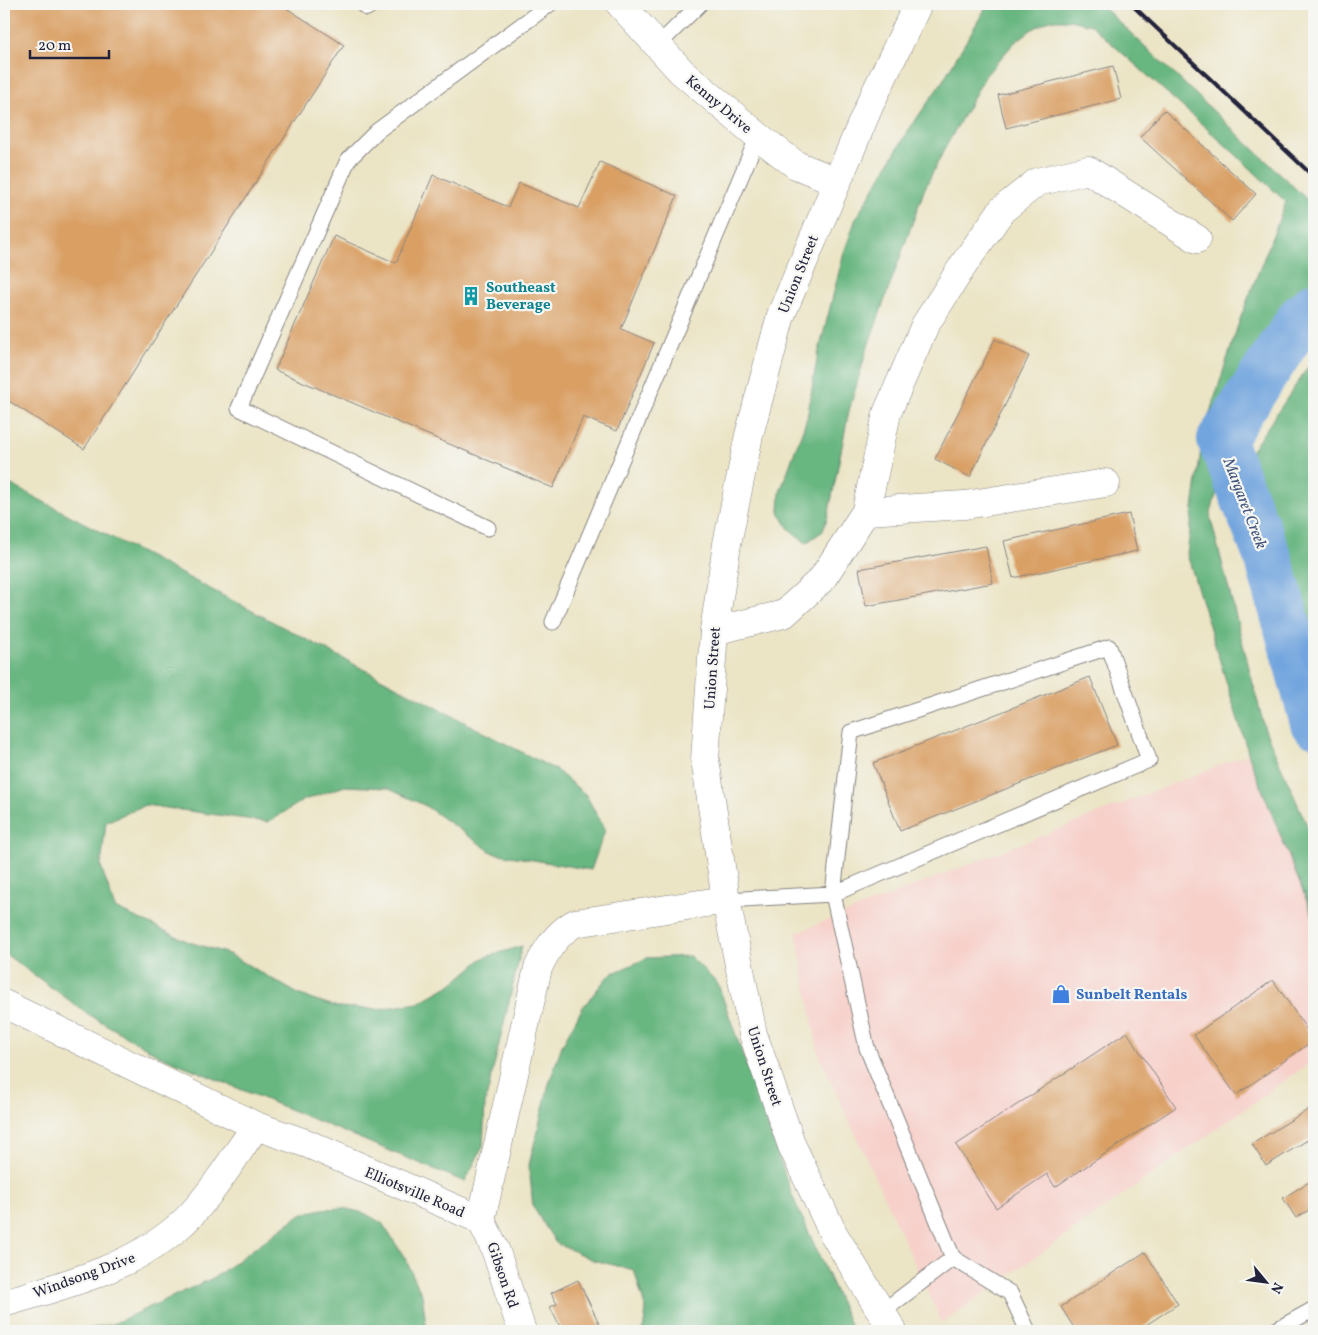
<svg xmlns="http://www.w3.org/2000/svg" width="1318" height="1335" viewBox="0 0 1318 1335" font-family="Vollkorn,serif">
  <rect width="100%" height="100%" fill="#f6f6f2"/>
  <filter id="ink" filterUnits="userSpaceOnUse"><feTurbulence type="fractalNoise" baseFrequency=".02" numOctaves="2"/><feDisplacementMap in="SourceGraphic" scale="10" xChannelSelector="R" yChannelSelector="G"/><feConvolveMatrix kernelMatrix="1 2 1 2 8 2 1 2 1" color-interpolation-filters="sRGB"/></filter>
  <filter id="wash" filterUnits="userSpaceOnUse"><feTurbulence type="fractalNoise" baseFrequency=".0096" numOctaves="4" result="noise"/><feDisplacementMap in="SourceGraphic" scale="20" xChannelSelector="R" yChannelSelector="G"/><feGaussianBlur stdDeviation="1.12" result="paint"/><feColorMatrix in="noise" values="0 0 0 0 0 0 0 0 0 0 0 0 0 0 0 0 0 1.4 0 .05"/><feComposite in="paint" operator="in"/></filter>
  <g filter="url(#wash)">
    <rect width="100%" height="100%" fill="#ebe4c5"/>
    <!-- built -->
    <path fill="#f7d0ca" d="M1248 754 1314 919V1060L942 1323 819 1055 796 933Z"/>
    <!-- forest -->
    <path fill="#67b680" stroke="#446c5e" d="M988 4H1100L1314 206V311L1295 346 1238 417 1210 516 1265 730 1314 841V919L1251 762 1187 554 1203 434 1240 319 1286 202 1234 153 1091 25 1070 20H1050L1031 30 1014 43 986 75 944 150 925 188 867 349 849 411 829 512 823 531 806 543 789 529 779 512 780 492 807 418 817 359 843 256 856 218 908 131 942 82Z
      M1314 358V690L1251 514 1234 477Z
      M4 481 556 770 586 795 605 830 591 870 493 853 424 805 387 788 345 786 304 800 268 822 145 805 106 822 101 866 115 908 189 942 229 954 300 995 337 1007 379 1009 418 1003 452 984 483 958 522 946 485 1104 483 1146 465 1182 160 1056 88 1014 4 953Z
      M690 956 718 984 792 1195 853 1331H643L646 1310 634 1270 593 1260 556 1243 533 1207 529 1165 549 1084 562 1045 583 1007 609 975 647 958Z
      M343 1208 364 1213 382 1223 405 1258 422 1295 427 1331H79L115 1323 215 1277 301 1214 322 1209Z"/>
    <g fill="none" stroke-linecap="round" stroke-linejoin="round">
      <!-- river -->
      <path stroke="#72a5de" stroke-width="48" d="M1314 306 1301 318 1221 440 1269 560 1314 723"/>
    </g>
    <g id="blocks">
      <!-- building -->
      <path fill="#d99f63" d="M4 4H280L344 45 84 449 4 398Z
        M1113 66 1121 99 1006 128 998 95Z
        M1164 110 1256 194 1232 221 1140 137Z
        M600 162 677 196 621 329 654 343 617 431 583 417 553 488 275 370 334 236 396 263 433 175 508 207 519 183 579 208Z
        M995 339 1029 356 970 477 935 459Z
        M1129 514 1137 551 1013 578 1004 541Z
        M986 546 993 583 866 606 859 569Z
        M1090 677 1117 745 900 831 873 763Z
        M1273 980 1314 1040 1236 1095 1194 1035Z
        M1127 1032 1176 1107 1055 1187 1047 1174 996 1208 956 1145Z
        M1314 1106V1136L1266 1166 1252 1144Z
        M1314 1179V1207L1296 1218 1283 1198Z
        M1145 1252 1178 1304 1137 1331H1076L1061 1307Z
        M578 1280 601 1327 594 1331H562L550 1307 557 1304 551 1293Z"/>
    </g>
  </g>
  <g filter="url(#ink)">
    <use href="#blocks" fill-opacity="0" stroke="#868380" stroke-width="1"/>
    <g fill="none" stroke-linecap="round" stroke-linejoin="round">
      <!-- lane casing -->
      <g stroke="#868380" stroke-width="17">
        <path id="lane" d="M362 4 367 8 373 4
          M657 46 700 4
          M488 528 239 408 348 160 377 131 550 4
          M553 622 758 136
          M1109 647 1149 760 833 894 851 732Z
          M726 900 833 894 867 1048 953 1258 882 1312
          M953 1258 1010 1293 1028 1331
          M1274 1331 1314 1309"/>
      </g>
      <!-- street casing -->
      <g stroke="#868380" stroke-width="29">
        <path id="street" d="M620 4 681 71 758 136 796 165 836 181
          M866 511 965 505 1106 483
          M714 631 784 614 822 579 866 511 887 413 925 325 966 261 1002 210 1037 182 1088 170 1197 239
          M481 1220 495 1249 522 1331
          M4 1303C64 1285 129 1269 177 1228 206 1204 234 1157 256 1126"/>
      </g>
      <!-- secondary casing -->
      <g stroke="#868380" stroke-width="29">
        <path id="secondary" d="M4 1004 256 1126 308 1144 481 1220 538 968C547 949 556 934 575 923L726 900
          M893 1331 833 1233 792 1146 753 1034 726 900 705 759 714 631 727 544 749 435 781 315 870 104 918 4"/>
      </g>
      <!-- lane -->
      <use href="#lane" stroke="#fff" stroke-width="15"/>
      <!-- street -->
      <use href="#street" stroke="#fff" stroke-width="28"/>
      <!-- secondary -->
      <use href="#secondary" stroke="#fff" stroke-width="28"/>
      <!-- rail -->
      <path stroke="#22223b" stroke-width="4" d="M1131 4 1314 177"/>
    </g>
  </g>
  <!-- icons -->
  <defs>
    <g id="building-bare" transform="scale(1.5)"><path d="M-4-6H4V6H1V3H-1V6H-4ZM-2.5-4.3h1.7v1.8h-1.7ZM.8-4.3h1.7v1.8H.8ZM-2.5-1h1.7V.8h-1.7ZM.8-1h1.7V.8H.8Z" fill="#0f9aa8" stroke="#f6f6f2" stroke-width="2.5" paint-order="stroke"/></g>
    <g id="shop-bare" transform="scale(1.5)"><path d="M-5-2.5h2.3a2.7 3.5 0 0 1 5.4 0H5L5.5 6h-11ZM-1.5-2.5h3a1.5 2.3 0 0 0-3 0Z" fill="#3f7fe0" stroke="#f6f6f2" stroke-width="2.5" paint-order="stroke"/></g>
  </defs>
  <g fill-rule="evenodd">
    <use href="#building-bare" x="471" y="296"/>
    <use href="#shop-bare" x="1061" y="994"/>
  </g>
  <g text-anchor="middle" stroke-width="4.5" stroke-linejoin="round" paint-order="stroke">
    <!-- street labels -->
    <g font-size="15" fill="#22223b" stroke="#f6f6f2">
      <text transform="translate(719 104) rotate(40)" y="5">Kenny Drive</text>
      <text transform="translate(798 274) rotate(-68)" y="5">Union Street</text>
      <text transform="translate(712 668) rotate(-86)" y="5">Union Street</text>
      <text transform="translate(765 1066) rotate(72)" y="5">Union Street</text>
      <text transform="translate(415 1192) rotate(23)" y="5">Elliotsville Road</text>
      <text transform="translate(84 1275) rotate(-20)" y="5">Windsong Drive</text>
      <text transform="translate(503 1275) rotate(71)" y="5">Gibson Rd</text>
    </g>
    <!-- culture labels -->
    <g font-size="15" font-weight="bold" fill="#0d838f" stroke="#f6f6f2" text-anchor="start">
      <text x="486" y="292">Southeast<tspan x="486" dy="17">Beverage</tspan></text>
    </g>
    <!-- shop labels -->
    <g font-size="15" font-weight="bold" fill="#366cbe" stroke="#f6f6f2" text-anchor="start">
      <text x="1076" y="999">Sunbelt Rentals</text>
    </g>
    <!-- water labels -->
    <g font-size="16" font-style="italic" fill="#42567c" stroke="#f6f6f2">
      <text transform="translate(1246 503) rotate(69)" y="6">Margaret Creek</text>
    </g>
  </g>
  <!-- margin -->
  <rect width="1318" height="1335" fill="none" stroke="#f6f6f2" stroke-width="20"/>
  <!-- north arrow -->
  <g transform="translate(1266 1282) rotate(119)" stroke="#f6f6f2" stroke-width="4" paint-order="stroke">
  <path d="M0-4L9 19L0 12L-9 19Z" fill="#22223b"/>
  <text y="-8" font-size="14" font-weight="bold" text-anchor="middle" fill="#22223b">N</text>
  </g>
  <!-- scale -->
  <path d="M30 50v8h79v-8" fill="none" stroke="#22223b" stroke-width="2.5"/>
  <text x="38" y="50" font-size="15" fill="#22223b" stroke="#f6f6f2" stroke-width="4" paint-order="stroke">20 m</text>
</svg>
